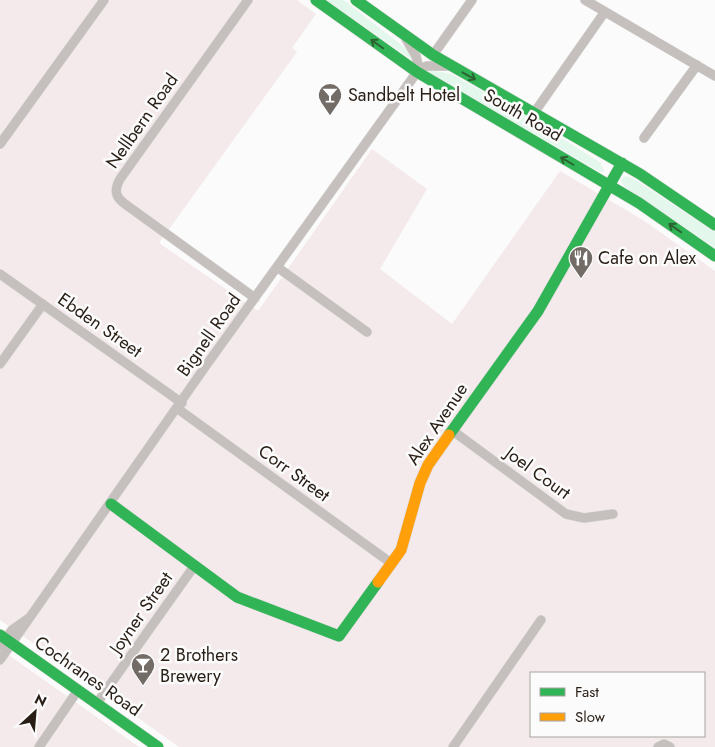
<svg xmlns="http://www.w3.org/2000/svg" width="715" height="747" viewBox="0 0 715 747" font-family="Jost,sans-serif">
  <rect width="100%" height="100%" fill="#fbfbfb"/>
  <!-- industrial -->
  <path fill="#f4eaec" fill-rule="evenodd" d="M0 0H297L316 14 292 48 297 52 159 243 258 311 372 149 427 189 380 269 452 324 560 171 643 220 715 271V747H179L0 620ZM531 673H704V736H531Z
    M0 649 84 708 139 747H0Z"/>
  <!-- green -->
  <path fill="#e4f7ed" d="M326 0H344L409 51 414 61Z
    M431 70 451 74 524 114 601 163 604 171 600 172 426 71Z
    M626 176 634 179 715 232V248L625 187 620 180Z"/>
  <g fill="none" stroke-linecap="round" stroke-linejoin="round">
    <!-- street casing -->
    <g stroke="#d9d8d6" stroke-width="10">
      <path id="street" d="M248 0 120 179C114 190 115 197 125 204L255 298
        M585 0 715 76
        M406 39 416 56 419 69 427 66H447
        M433 55 472 0
        M534 113 604 13
        M644 138 697 65
        M0 144 104 0
        M277 267 367 332
        M0 274 182 403
        M0 364 43 304
        M178 409 391 563
        M453 431 566 514 584 518 613 514
        M0 646 12 630 29 618
        M0 660 205 367 417 72
        M97 703 195 565
        M39 747 78 690
        M453 747 541 620
        M658 747 664 744 670 747"/>
    </g>
    <!-- fast casing -->
    <g stroke="#d9d8d6" stroke-width="12">
      <path id="fast" d="M316 0 417 72 639 203 715 256
        M356 0 433 55 640 174 715 225
        M449 435 538 311 622 163
        M111 504 237 597 339 636 378 582
        M0 635 158 747"/>
    </g>
    <!-- slow casing -->
    <g stroke="#d9d8d6" stroke-width="12">
      <path id="slow" d="M378 582 401 550 420 483 428 465 449 435"/>
    </g>
    <!-- street -->
    <use href="#street" stroke="#c5c0be" stroke-width="9"/>
    <!-- fast -->
    <use href="#fast" stroke="#30b455" stroke-width="11"/>
    <!-- slow -->
    <use href="#slow" stroke="#ff9f0a" stroke-width="11"/>
  </g>
  <!-- one-way arrows -->
  <defs><path id="oneway-shaft" d="M-6 0H5M1.5-3L5.5 0L1.5 3" fill="none" stroke-width="1.6" stroke-linecap="round" stroke-linejoin="round" transform="scale(1.25)"/></defs>
  <g stroke="#2c6232">
    <use href="#oneway-shaft" transform="translate(377 44) rotate(-145)"/>
    <use href="#oneway-shaft" transform="translate(469 76) rotate(29)"/>
    <use href="#oneway-shaft" transform="translate(567 161) rotate(-150)"/>
    <use href="#oneway-shaft" transform="translate(675 228) rotate(-145)"/>
  </g>
  <!-- icons -->
  <defs>
    <g id="bar-pin" transform="scale(1.25)"><path d="M0 17L-7.5 6A9.5 9.5 0 1 1 7.5 6Z" fill="#726b66" stroke="#fbfbfb"/><path d="M-6-5H6L.8 .8V4.5H3.5V6h-7V4.5H-.8V.8Z" fill="#fff"/></g>
    <g id="restaurant-pin" transform="scale(1.25)"><path d="M0 17L-7.5 6A9.5 9.5 0 1 1 7.5 6Z" fill="#726b66" stroke="#fbfbfb"/><path d="M-5-6h1v4h1v-4h1v4h1v-4h1v5L-1.5 .5V6h-2V.5L-5-1ZM5-6V6H3V1.5H1.5Q1.5-4 5-6Z" fill="#fff"/></g>
  </defs>
  <g fill-rule="evenodd">
    <use href="#bar-pin" x="330" y="95"/>
    <use href="#restaurant-pin" x="581" y="258"/>
    <use href="#bar-pin" x="143" y="665"/>
  </g>
  <g text-anchor="middle" stroke-width="5" stroke-linejoin="round" paint-order="stroke">
    <!-- poi labels -->
    <g font-size="18" fill="#281e16" stroke="#fbfbfb" text-anchor="start">
      <text x="348" y="101">Sandbelt Hotel</text>
      <text x="598" y="264">Cafe on Alex</text>
      <text x="160" y="661">2 Brothers<tspan x="160" dy="21">Brewery</tspan></text>
    </g>
    <!-- street labels -->
    <g font-size="18" fill="#281e16" stroke="#fbfbfb">
      <text transform="translate(523 115) rotate(30)" y="6">South Road</text>
      <text transform="translate(142 121) rotate(-55)" y="6">Nellbern Road</text>
      <text transform="translate(100 325) rotate(35)" y="6">Ebden Street</text>
      <text transform="translate(209 335) rotate(-55)" y="6">Bignell Road</text>
      <text transform="translate(437 424) rotate(-56)" y="6">Alex Avenue</text>
      <text transform="translate(294 473) rotate(36)" y="6">Corr Street</text>
      <text transform="translate(538 473) rotate(36)" y="6">Joel Court</text>
      <text transform="translate(141 613) rotate(-55)" y="6">Joyner Street</text>
      <text transform="translate(88 676) rotate(35)" y="6">Cochranes Road</text>
    </g>
  </g>
  <!-- legend -->
  <rect x="530" y="672" width="175" height="65" fill="#fbfbfb" stroke="#a7a39f"/>
  <rect x="540" y="688" width="25" height="8" fill="#30b455" stroke="#a7a39f"/>
  <text x="575" y="697" font-size="15" fill="#281e16">Fast</text>
  <rect x="540" y="713" width="25" height="8" fill="#ff9f0a" stroke="#a7a39f"/>
  <text x="575" y="722" font-size="15" fill="#281e16">Slow</text>
  <!-- north arrow -->
  <g transform="translate(35 712) rotate(26)" stroke="#fbfbfb" stroke-width="4" paint-order="stroke">
  <path d="M0-4L9 19L0 12L-9 19Z" fill="#281e16"/>
  <text y="-8" font-size="14" font-weight="bold" text-anchor="middle" fill="#281e16">N</text>
  </g>
</svg>
